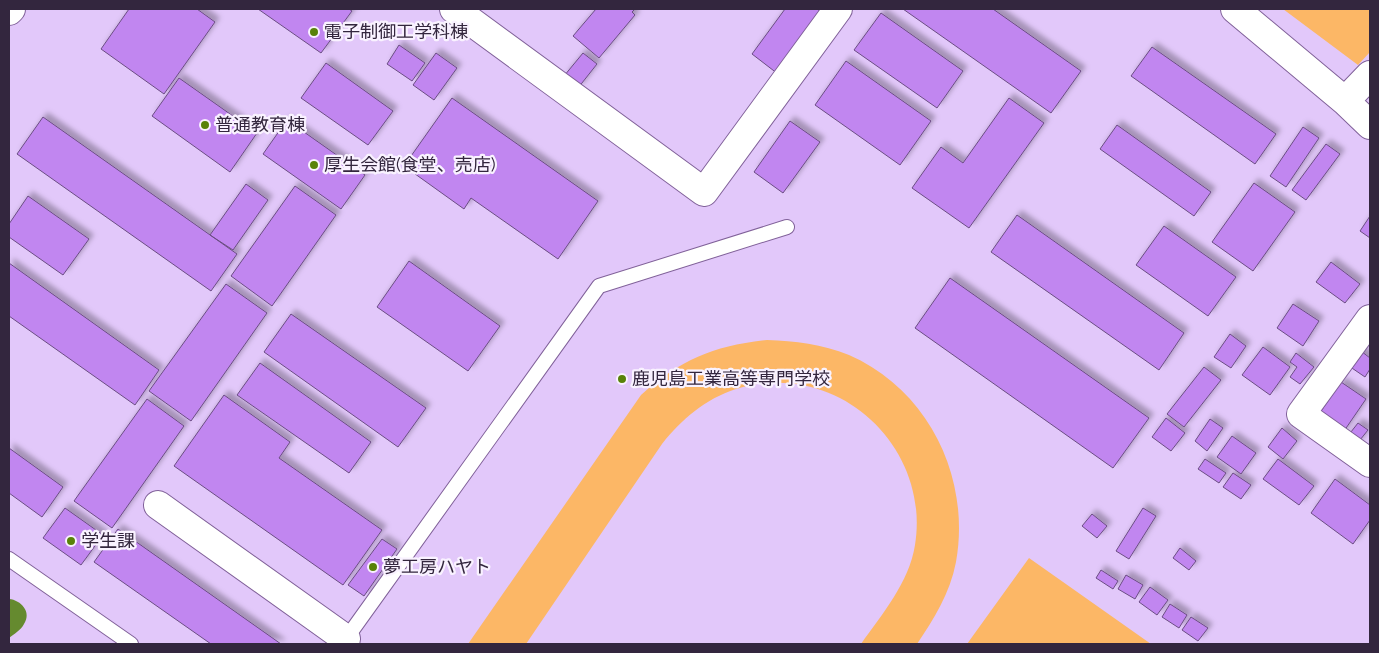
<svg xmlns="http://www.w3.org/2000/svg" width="1379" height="653" viewBox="0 0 1379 653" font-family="Raleway,'Noto Sans JP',sans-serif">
  <defs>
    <filter id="shadow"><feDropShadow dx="4.5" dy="-4.5" stdDeviation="2.5" flood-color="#0004"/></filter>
  </defs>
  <rect width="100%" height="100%" fill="#e2c8fa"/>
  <!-- green -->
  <path fill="#fcb766" d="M1283 9H1370V52L1358 65Z
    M767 340C795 341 822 344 849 355 929 390 971 478 956 562 950 593 934 619 917 644H861C882 614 909 583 915 545 931 445 836 358 736 389 705 399 682 419 662 444L526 644H468L641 395C682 359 713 346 767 340Z
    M1029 558 1151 644H967Z"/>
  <!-- water -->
  <path fill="#658a2f" d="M9 599C21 600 32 612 24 624 21 630 14 634 9 638Z"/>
  <!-- building -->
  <path fill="#c186f0" stroke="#6b4d83" filter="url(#shadow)" d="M129 9H197L215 22 164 94 101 49Z
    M258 9H349L352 11 321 53Z
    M596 9H635L632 12 635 15 599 58 573 36Z
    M785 9H817L820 11 778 74 752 54Z
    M903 9H993L1081 71 1051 113Z
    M881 13 963 71 937 108 854 50Z
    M399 45 425 63 412 81 387 64Z
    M1152 47 1276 134 1255 164 1131 76Z
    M436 53 457 68 434 100 413 85Z
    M583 53 597 64 578 88 564 76Z
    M846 61 931 121 900 165 815 105Z
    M326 63 393 111 368 145 301 98Z
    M179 78 257 133 230 172 152 116Z
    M452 98 598 201 558 259 471 198 464 209 404 166Z
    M1009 98 1044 123 969 228 912 188 941 147 963 163Z
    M43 117 237 254 211 291 17 154Z
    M287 120 365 175 341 209 263 154Z
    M790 121 820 142 783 193 754 172Z
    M1117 125 1211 192 1194 216 1100 149Z
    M1303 127 1319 138 1286 187 1270 176Z
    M1326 144 1340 154 1306 200 1292 190Z
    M1254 183 1295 212 1253 271 1212 242Z
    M246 184 268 200 233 250 210 235Z
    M295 186 336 215 272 306 231 276Z
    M28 196 89 239 63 275 9 237V224Z
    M1017 215 1184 333 1159 370 991 252Z
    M1370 216V238L1360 231Z
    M1164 226 1236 277 1208 316 1136 265Z
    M409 261 500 326 468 371 377 307Z
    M1331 262 1360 284 1345 303 1316 282Z
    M9 263 159 370 135 405 9 316Z
    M950 278 1149 418 1113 468 915 328Z
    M226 284 267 313 191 421 149 391Z
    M1293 304 1319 321 1303 346 1277 328Z
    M291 314 426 408 398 447 264 352Z
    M1230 334 1246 346 1231 368 1214 357Z
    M1263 347 1290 367 1270 395 1242 375Z
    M1357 348 1370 358V369L1365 377 1346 364Z
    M1296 353 1314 367 1300 384 1290 377 1297 367 1290 362Z
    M260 363 371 442 349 473 237 395Z
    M1204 367 1221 380 1184 427 1167 414Z
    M1341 382 1366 399 1342 434 1317 417Z
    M224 395 290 442 279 458 382 530 343 585 174 466Z
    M147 399 184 426 112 528 74 501Z
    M1166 418 1185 433 1171 451 1152 437Z
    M1210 419 1223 428 1207 451 1195 441Z
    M1358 423 1368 430 1356 445 1347 437Z
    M1282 428 1297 441 1283 459 1268 447Z
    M1232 436 1256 453 1241 474 1217 457Z
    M9 448 63 487 42 517 9 493Z
    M1205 459 1226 473 1219 483 1198 469Z
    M1278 459 1314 486 1299 505 1263 479Z
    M1233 473 1251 485 1241 499 1223 487Z
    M1335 479 1370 505V520L1353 544 1311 513Z
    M65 508 103 535 81 565 43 538Z
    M1143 508 1156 516 1129 559 1116 551Z
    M1092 514 1107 526 1097 538 1082 526Z
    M118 529 281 644H211L94 562Z
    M382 539 397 549 364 596 348 585Z
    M1180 548 1196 561 1189 570 1173 558Z
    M1101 570 1118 581 1113 589 1096 578Z
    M1126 575 1143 585 1135 599 1118 589Z
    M1150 587 1168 600 1157 615 1139 602Z
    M1170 604 1187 615 1179 628 1162 617Z
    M1191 617 1208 628 1198 641 1182 630Z"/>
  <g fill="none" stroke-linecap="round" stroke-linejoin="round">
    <!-- service casing -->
    <g stroke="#806199" stroke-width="16">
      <path id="service" d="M9 559 131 644
        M343 643 599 286 787 227"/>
    </g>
    <!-- minor casing -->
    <g stroke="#806199" stroke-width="30">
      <path id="minor" d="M454 9 704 192 838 9
        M1235 9 1345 101 1370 125
        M9 11 11 9
        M1345 101 1370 75
        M1370 319 1301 414 1370 463
        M158 505 346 639"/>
    </g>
    <!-- service -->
    <use href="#service" stroke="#fff" stroke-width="14"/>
    <!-- minor -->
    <use href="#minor" stroke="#fff" stroke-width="28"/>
  </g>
  <!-- markers -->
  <g fill="#588209" stroke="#f9f2ff" stroke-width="2">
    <circle cx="314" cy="32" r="5"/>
    <circle cx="205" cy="125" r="5"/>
    <circle cx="314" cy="165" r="5"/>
    <circle cx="622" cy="379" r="5"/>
    <circle cx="71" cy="541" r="5"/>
    <circle cx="373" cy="567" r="5"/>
  </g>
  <g text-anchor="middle" stroke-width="4.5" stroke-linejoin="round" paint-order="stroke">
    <!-- poi labels -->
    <g font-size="18" fill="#33263e" stroke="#f9f2ff" text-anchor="start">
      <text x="324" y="38">電子制御工学科棟</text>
      <text x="215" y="131">普通教育棟</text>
      <text x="324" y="171">厚生会館(食堂、売店)</text>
      <text x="632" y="385">鹿児島工業高等専門学校</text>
      <text x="81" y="547">学生課</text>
      <text x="383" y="573">夢工房ハヤト</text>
    </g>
  </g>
  <!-- border -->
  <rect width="1379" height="653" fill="none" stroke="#33263e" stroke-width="20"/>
</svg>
